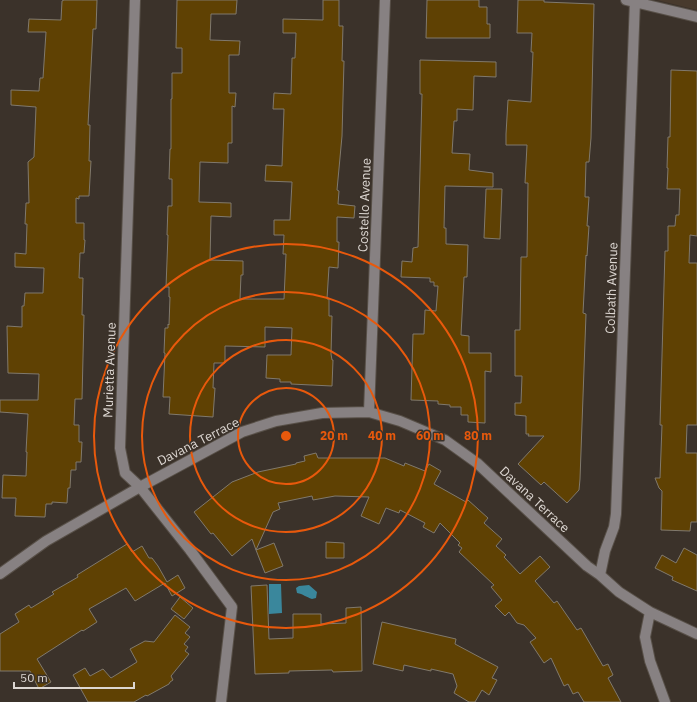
<svg xmlns="http://www.w3.org/2000/svg" width="697" height="702" viewBox="0 0 697 702" font-family="'IBM Plex Sans',sans-serif">
  <rect width="100%" height="100%" fill="#3b322a"/>
  <!-- built -->
  <path fill="#483a2d" d="M657 0H697V10Z"/>
  <!-- water -->
  <path fill="#3a879c" d="M269 584H281L282 613 269 614Z
    M309 585 317 592 316 598 312 599C306 597 303 594 297 593L296 588 299 586Z"/>
  <!-- building -->
  <path fill="#5f4103" stroke="#80796d" d="M64 0H97L96 29H93L88 125H90L89 161H91L89 196H79V199L76 198V223H84V240H85L84 253H80L79 278H83L82 315H84L82 399H75L74 425H79V442H82L81 462H76V470H71L70 488H68L67 503 52 502V504H46L45 517 15 516 16 498H2L3 475 26 476 27 452H26L28 414 0 412V400H38L39 374 8 373 7 326 22 327V306H24L25 293H43L44 268 15 267V253L26 254 27 224H25L26 203H29L28 162 34 157 36 107 11 105V90L39 91 40 78H43L46 32H28L29 19 61 20 62 1Z
    M177 0H237L236 14H211L210 40 240 41 239 55H229V93H236L235 107 232 106V143H228V163L200 162 199 202 231 203V217L211 216 210 260 243 261V275H241L240 299H284L286 254H283L284 235H274V220H290L292 182 265 181 266 165 282 166 284 109H273L274 93 291 94 292 58H295L296 33H283V19L323 20V0H339V26H343L342 61H344L342 136 337 190 339 191 338 204 355 206 354 218 337 217V242H339L338 268 329 267 327 299H329V316H332L331 354 332 360H333L332 386 291 384V382H280V379L266 378 267 355H291L292 328 265 327V347L225 346V363H214L213 388H215L213 417 169 414 170 397H163L165 353H164L165 328H168V324L169 325 170 297H169V287H166L168 235H167L168 206H172V179H169L170 149H171V99H172V73H182V48H176Z
    M427 0H479V7H487V24H490V38H426Z
    M518 0H544V2L594 4 591 138 589 162H586L585 197H589L587 226H589L587 256 586 255 583 313 586 314 580 479 579 490 567 503 544 482 541 485 518 464 544 436H528L529 434H526V416L515 415V403H521L522 376H515V330H520L521 257H527L528 183H525L527 145H506V134L508 100 531 102 533 52H531L532 33H517Z
    M420 60 496 62V77L474 76 473 110 457 109V121H454L452 153 470 154 469 170 493 173V187L445 186 444 228H446V244L468 245 467 277H464L461 335 469 336V353H491V372L485 371V423L468 422V415H461V407H450V405L438 404V401L411 400 413 334H424L425 310 436 311 438 286H434V282H430V278L401 277 402 261 412 262 413 248 418 247 422 94H420Z
    M671 70 697 71V236L690 235 689 263H697V425H687L686 453H697V522H691L690 531 661 530 662 491 659 488 655 478H660L661 452 662 425H660L665 251H668V226H675L676 215H679L680 189H667L668 168H667L668 137H670Z
    M486 189H502L500 239 484 238Z
    M316 453 318 458H385L404 466 405 463 425 471 429 464 441 471 434 484 466 502 468 500 488 518 484 523 502 539 496 546 506 555 504 557 520 574 540 556 550 567 535 581 554 603 557 601 577 630 581 628 603 666 608 664 613 675 608 678 621 702H584L578 692 573 694 568 684 564 686 551 658 544 663 530 642 536 638 524 625 517 623 509 612 505 616 495 606 502 600 491 587 494 585 459 552 462 548 458 545 460 543 440 523 434 533 423 527 425 523 400 510 399 513 386 508 379 524 361 516 369 497 335 496 313 500 312 496 278 503 280 509 273 512 256 550 252 539 232 556 213 533 211 534 194 512 232 482 258 472 296 464V463L305 461 304 456Z
    M326 542 344 543V558H326Z
    M274 543 283 566 265 573 256 550Z
    M127 544 132 552 142 546 149 558H152L158 566 167 582 178 575 185 588 172 596 165 583 135 601 126 588 89 609 97 622 83 631 82 630 37 659 51 682 39 689 30 671H0V634L19 622 15 614 29 605 31 608 54 594 52 592 78 577 77 575Z
    M684 548 697 555V591L672 580 673 577 655 568 662 555 676 563Z
    M267 585 269 639 293 638V614H321V624L346 623V608L361 607 362 671 333 672 332 670 289 671V673L255 674 251 586Z
    M180 597 193 608 184 619 171 609Z
    M175 615 190 627 185 633 190 637 184 644 188 647 185 651 189 654 171 676 173 680 170 682 169 684 147 696 146 695 134 702H88L73 675 85 668 90 676 103 669 111 678 137 662 130 649 145 641 154 642Z
    M382 622 456 639 455 644 498 667 492 678 497 680 489 695 482 690 475 702H469L454 693 457 686 453 674 431 669V671L404 665 403 671 373 664Z"/>
  <g fill="none" stroke-linecap="round" stroke-linejoin="round">
    <!-- minor casing -->
    <g stroke="#585048" stroke-width="12">
      <path id="minor" d="M135 0 120 448 125 473 140 487 190 550 232 607 221 702
        M626 0 697 17
        M369 412 385 0
        M0 574 46 541 140 487 242 432 276 421 322 413 369 412 400 421 445 440 477 463 587 566 600 575 619 592 650 612 697 634
        M600 575 605 551 614 527 616 514 635 0
        M650 612 645 637 650 661 665 702"/>
    </g>
    <!-- minor -->
    <use href="#minor" stroke="#878182" stroke-width="10"/>
  </g>
  <!-- distance rings -->
  <g fill="none" stroke="#e8590c" stroke-width="2">
    <circle cx="286" cy="436" r="48"/>
    <circle cx="286" cy="436" r="96"/>
    <circle cx="286" cy="436" r="144"/>
    <circle cx="286" cy="436" r="192"/>
  </g>
  <g text-anchor="middle" stroke-width="3" stroke-linejoin="round" paint-order="stroke">
    <!-- street labels -->
    <g font-size="13" fill="#ddd7d2" stroke="#3b322a">
      <text transform="translate(364 205) rotate(-88)" y="5">Costello Avenue</text>
      <text transform="translate(611 288) rotate(-88)" y="5">Colbath Avenue</text>
      <text transform="translate(109 370) rotate(-88)" y="5">Murietta Avenue</text>
      <text transform="translate(198 441) rotate(-27)" y="5">Davana Terrace</text>
      <text transform="translate(535 499) rotate(43)" y="5">Davana Terrace</text>
    </g>
  </g>
  <circle cx="286" cy="436" r="6" fill="#e8590c" stroke="#3b322a" stroke-width="2"/>
  <g font-size="12" text-anchor="middle" font-weight="bold" fill="#e8590c" stroke="#3b322a" stroke-width="3" stroke-linejoin="round" paint-order="stroke">
    <text x="334" y="440">20 m</text>
    <text x="382" y="440">40 m</text>
    <text x="430" y="440">60 m</text>
    <text x="478" y="440">80 m</text>
  </g>
  <!-- scale -->
  <path d="M14 682v6h120v-6" fill="none" stroke="#ddd7d2" stroke-width="2"/>
  <text x="20" y="682" font-size="12" fill="#ddd7d2" stroke="#3b322a" stroke-width="3" paint-order="stroke">50 m</text>
</svg>
